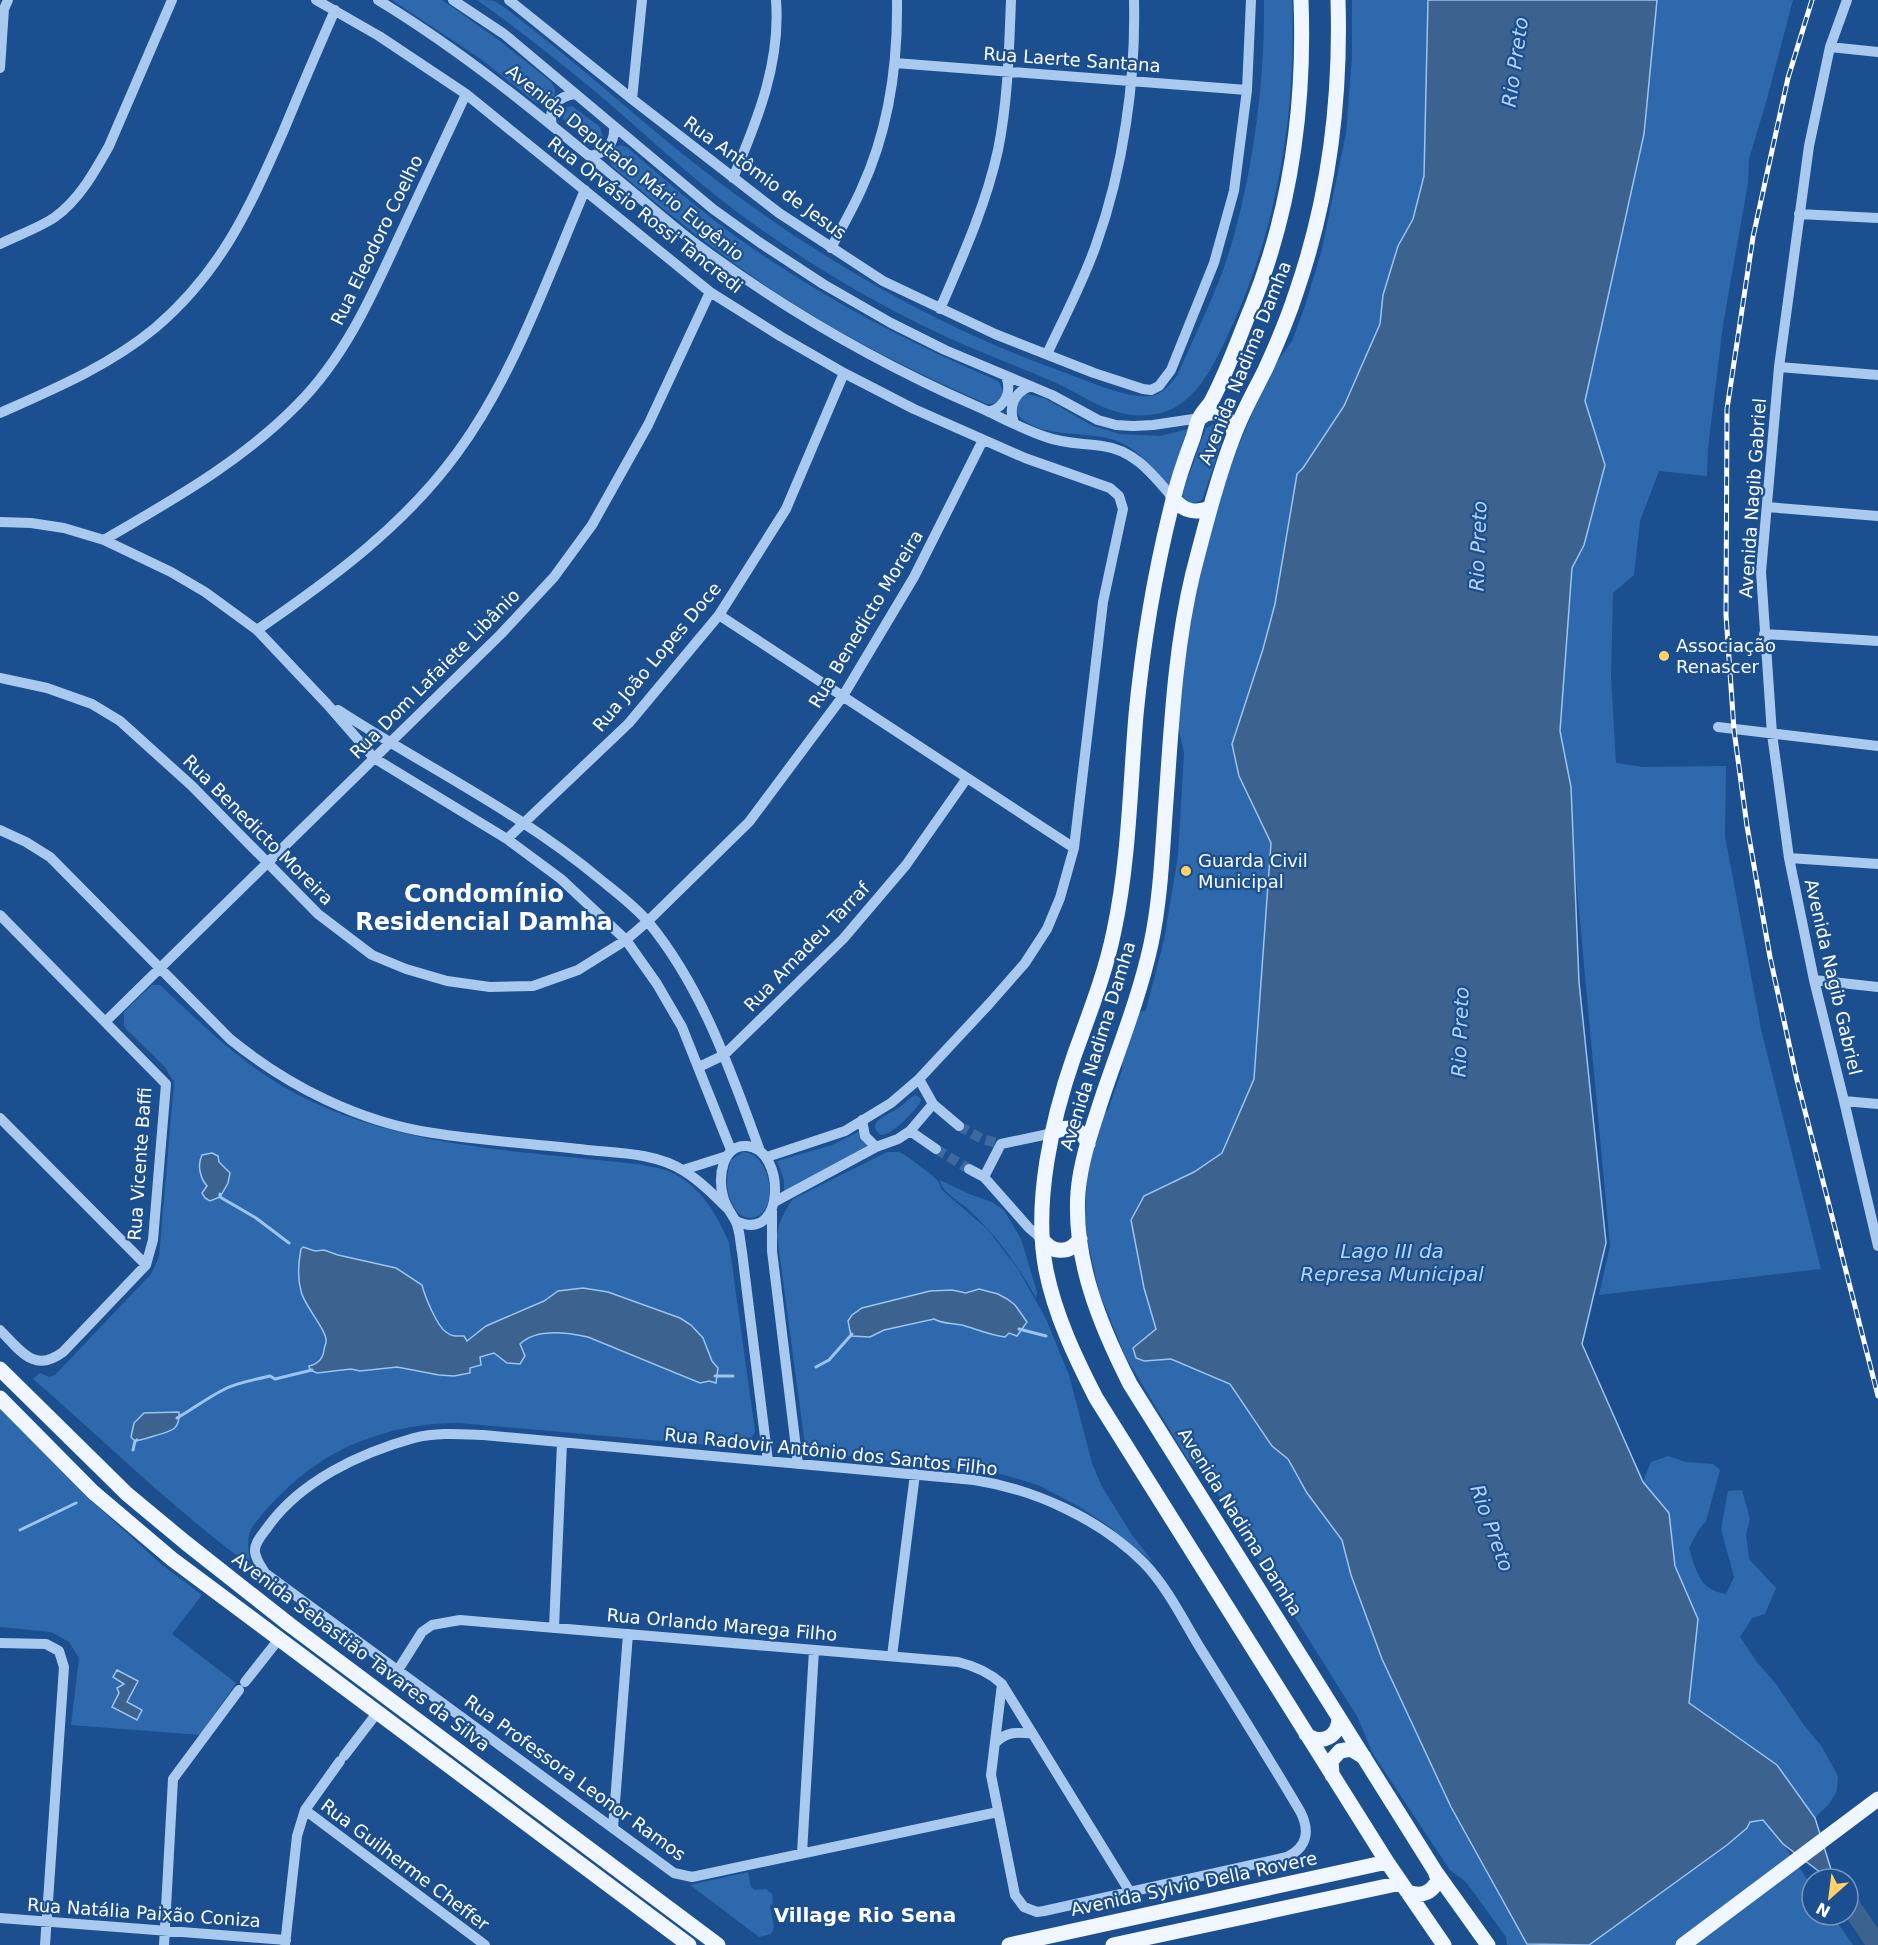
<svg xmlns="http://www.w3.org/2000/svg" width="1878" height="1945" viewBox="0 0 1878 1945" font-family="'DejaVu Sans',sans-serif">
  <rect width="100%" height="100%" fill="#1b4f8f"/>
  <!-- green -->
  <path fill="#2e69ad" d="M392 0H442L500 41 550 81C557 88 557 97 549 103H536L482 60Z
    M477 0C482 0 490 0 494 1 506 7 517 18 527 25 563 53 597 82 632 112 762 223 901 314 1063 372 1085 380 1128 399 1150 396 1163 394 1171 384 1178 374 1197 330 1220 286 1233 239 1254 165 1265 77 1264 0H1292C1297 116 1276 235 1226 339 1212 368 1195 404 1161 413 1115 424 1088 396 1049 380 1012 364 974 350 938 333 868 300 799 258 737 212 688 175 644 133 597 93 558 61 518 29 477 0Z
    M1352 0H1428L1424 176 1413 219 1398 246 1383 295 1380 324 1344 406 1303 468 1297 474 1275 604 1263 649 1239 776 1271 843 1254 1079 1222 1153 1194 1172 1144 1196V1288L1156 1329 1133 1349 1136 1358 1144 1361 1171 1359 1230 1384 1272 1445 1288 1459 1307 1493 1342 1540 1351 1575 1382 1659 1451 1807 1527 1943 1531 1945H1507L1506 1937 1466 1882 1450 1870 1373 1754 1358 1718 1209 1480 1187 1458 1126 1358 1099 1292 1088 1243 1085 1218 1087 1172 1101 1117 1108 1110 1122 1070V1055L1138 1013 1146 1010 1164 940 1178 856 1184 753 1178 726 1184 649 1198 578 1216 508 1238 447 1270 372 1292 341 1304 309 1321 253 1346 134 1352 56Z
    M1657 0H1793L1767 99 1749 159 1748 183 1723 325 1708 448 1707 476 1659 471 1640 521 1634 575 1613 593 1611 677 1616 763 1642 767 1726 766 1725 836 1761 1029 1821 1269 1599 1295 1610 1246 1573 846 1571 787 1560 731 1572 568 1584 545 1605 466 1585 401 1644 134Z
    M572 106 600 127 603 137 598 142 588 141 563 119C561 112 564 107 572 106Z
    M620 145 627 147C668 183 710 219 755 250 831 302 913 345 998 381 1007 393 1002 404 987 404 900 366 814 322 738 266 695 235 653 201 612 166 607 156 609 149 620 145Z
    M1027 394 1044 398 1093 426 1120 434 1160 436 1189 429 1170 486C1150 468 1141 449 1114 440 1086 430 1031 440 1015 410L1021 396Z
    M1214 424 1219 425 1225 433 1202 500 1192 504 1184 499 1182 494 1206 428Z
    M152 985H160C190 1013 219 1042 252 1066 363 1148 506 1149 637 1164 646 1166 656 1167 665 1170 697 1181 717 1213 729 1243L755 1431 748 1443 741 1448 459 1423C429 1423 401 1427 373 1437 330 1450 294 1478 264 1512 259 1519 251 1526 249 1535 247 1545 249 1556 251 1566 174 1510 106 1442 33 1379L40 1373 49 1377 55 1375 151 1274 159 1257 174 1082 164 1066 126 1029 124 1025V1012Z
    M916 1095 921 1099 920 1103C912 1113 893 1135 881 1135 877 1132 873 1128 876 1123 880 1116 894 1112 901 1106 907 1102 909 1097 916 1095Z
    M860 1131 868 1145 784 1192V1180L777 1161 832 1145Z
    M743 1152C773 1153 780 1216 751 1218 742 1218 737 1213 733 1205 725 1190 726 1176 731 1160Z
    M887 1152H899L905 1155 932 1175 938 1181 942 1190 987 1229 1018 1269 1046 1319 1069 1375 1092 1463 1101 1485 1132 1535 1154 1563 1107 1525 1078 1506 1038 1485 1001 1474 814 1452 805 1445 777 1236C779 1222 784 1211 793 1199Z
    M940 1180 969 1194 992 1202 1004 1210 1021 1239 1037 1292 1036 1298C1018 1265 996 1235 968 1209 959 1201 942 1193 940 1180Z
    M0 1408 53 1460 85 1495 161 1564 202 1595 172 1634 236 1683 200 1735 71 1725 79 1658 69 1642 51 1632 0 1627Z
    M1668 1456 1686 1462 1713 1464 1720 1470 1706 1521 1698 1531 1689 1548C1696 1570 1699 1590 1726 1594L1734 1577 1721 1529 1728 1491 1742 1490 1750 1519 1746 1534 1749 1559 1776 1588 1765 1614 1752 1618 1740 1637 1757 1662 1776 1684 1804 1725 1822 1747 1838 1776 1837 1791 1829 1804 1815 1818 1777 1765 1689 1703 1698 1619 1675 1566 1669 1513 1643 1482 1651 1462Z
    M1763 1820 1783 1844 1812 1886V1915H1832L1853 1945H1589L1727 1845 1747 1828 1749 1822Z
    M748 1872 751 1887 755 1890 766 1889 772 1894 773 1903 770 1906 774 1928 771 1934 759 1937 690 1885Z"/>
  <!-- water -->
  <path fill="#3c6290" stroke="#9cc4f0" stroke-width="1.5" d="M1428 0H1657L1644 134 1585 401 1605 465 1584 545 1572 568 1560 731 1571 787 1579 982 1606 1243 1582 1344 1643 1482 1669 1513 1675 1566 1698 1619 1689 1703 1777 1765 1815 1818 1834 1879H1829L1783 1844 1763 1820 1750 1822 1747 1828 1727 1845 1589 1945 1527 1944 1451 1807 1382 1659 1351 1575 1342 1540 1307 1493 1288 1459 1272 1446 1230 1384 1171 1359 1144 1361 1136 1358 1133 1348 1156 1329 1144 1288 1131 1220 1144 1196 1194 1172 1222 1153 1254 1079 1271 843 1239 776 1232 744 1263 649 1275 604 1297 474 1303 468 1344 406 1380 324 1383 295 1398 246 1413 219 1424 176Z
    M212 1153 218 1156 219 1162 230 1173 228 1183 220 1197 210 1201 205 1198 202 1193 207 1186C200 1178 197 1165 202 1155Z
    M303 1247 315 1251 324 1250 338 1255 396 1268 422 1285C425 1297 437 1326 446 1332 452 1337 457 1336 464 1336L467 1341 486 1326 544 1301 558 1291 583 1288 608 1292 680 1318 691 1325 703 1338 712 1361 718 1368 716 1383 709 1381 700 1383 588 1337C566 1332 536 1328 520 1344L525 1356 520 1364 507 1363 494 1353 480 1357 481 1365 470 1368V1373L454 1376 439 1375 397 1367 360 1371 351 1369 317 1373 310 1370 309 1366C318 1364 323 1359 324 1350 324 1347 326 1345 326 1342 328 1331 304 1306 301 1291 297 1277 298 1264 301 1249Z
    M979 1289 998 1294 1007 1299 1015 1305 1027 1322 1017 1336 1009 1333 1005 1337C990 1335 976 1329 962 1325 953 1323 942 1324 934 1319L884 1330 870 1337 851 1336 848 1321 852 1315 862 1308 930 1291 952 1290 966 1293Z
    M179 1412C180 1432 169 1431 154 1436 148 1438 142 1440 135 1441L131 1437 134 1423 144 1413Z
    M117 1670 138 1681 127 1702 142 1710 137 1720 112 1707 119 1693 117 1688 124 1684 113 1677Z"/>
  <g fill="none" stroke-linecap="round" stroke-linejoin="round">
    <!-- stream -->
    <path stroke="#9cc4f0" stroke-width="3" d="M220 1194V1197L256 1218 289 1243
      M1019 1329 1046 1336
      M816 1367 829 1360 852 1334
      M715 1376H733
      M177 1418C193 1409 207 1398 223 1390 237 1382 255 1380 270 1376L275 1379 312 1370
      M133 1450 135 1441 137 1440
      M20 1530 76 1503"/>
    <!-- river -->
    <path stroke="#3c6290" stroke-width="20" d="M1848 1902 1877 1945"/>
    <!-- minor-tunnel -->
    <path stroke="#3d69a0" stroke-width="10" stroke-dasharray="10 5" stroke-linecap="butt" d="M959 1126 982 1139 1001 1144
      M936 1149 969 1169"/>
    <!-- minor -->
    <path stroke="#a9c9ee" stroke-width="10" d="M316 0 379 36 466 94 710 292 780 336 844 373 914 409 1025 458 1110 488 1119 496 1123 509 1103 602 1074 848 1060 898 1047 929 1025 963 989 1004 919 1079 891 1103 845 1131 767 1157
      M378 0C462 51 536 112 611 174 638 196 665 220 692 241 781 307 875 362 976 406 999 416 1022 429 1046 437 1064 444 1083 443 1102 446 1135 450 1153 475 1173 498
      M453 0 504 34 713 209 759 242 823 284 891 323 945 350 1052 395 1098 420 1116 425 1133 426 1153 425 1200 418
      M509 0 632 99 779 213 883 281 995 334 1094 373 1143 389 1151 390 1159 386 1171 370 1214 263 1234 191 1247 90 1251 0
      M1847 0 1830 47 1809 146 1779 367 1761 572 1772 734 1789 858 1814 980 1844 1101 1878 1246
      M1830 47 1878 52
      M895 63 1247 90
      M0 68 4 9 8 0
      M632 99 642 0
      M552 125C548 108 558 96 575 94
      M589 156C606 154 615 143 614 127
      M733 178C757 121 781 63 776 0
      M1799 214 1878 218
      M0 244C18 235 39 228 55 217 79 200 95 171 109 146L172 0
      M831 248C841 229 852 210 861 190 888 132 898 64 897 0
      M940 309C962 258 986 205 998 150 1008 101 1009 50 1011 0
      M1047 354C1064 318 1083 282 1096 245 1123 170 1136 80 1134 0
      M1779 367 1878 375
      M989 412C1006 406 1012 392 1006 376
      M0 413C54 389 109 366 155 328 221 272 249 209 283 132 300 91 317 51 335 10
      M1014 423C1008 407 1014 392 1031 386
      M1767 507 1878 516
      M0 522 31 523 64 528 104 540 171 572 205 592 257 630 327 704 374 758 507 839 561 879 626 940 657 984 682 1027 731 1150
      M104 540C172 500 241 462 297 405 344 358 371 298 398 239 421 191 443 142 466 94
      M719 615 1074 848
      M257 630C330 580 404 526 457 453 513 377 548 277 585 190
      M1764 634 1878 641
      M0 678 47 688 92 704 120 721 192 786 318 914 372 955 406 969 447 981 490 987 533 986 578 970 626 940 648 921 749 822 843 696 914 577 983 440
      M338 710C426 767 521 813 601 880 617 893 636 907 649 923 703 989 731 1072 760 1151
      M1718 727 1878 746
      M0 830 26 842 50 857 230 1039C288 1086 359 1122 433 1133 484 1141 536 1144 587 1150 618 1153 656 1153 684 1171 700 1181 714 1195 728 1209
      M507 839 629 723 719 615 786 509 844 373
      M1789 858 1878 864
      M0 915 166 1084 153 1240 146 1265 63 1352C34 1374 20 1350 0 1330
      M1814 980 1878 987
      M106 1021 501 634 554 577 592 525 648 425 710 292
      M699 1067 724 1055 843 939 906 865 967 778
      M919 1079 933 1104 959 1126
      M1844 1101 1878 1104
      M0 1118 146 1265
      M862 1120 865 1136 876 1147
      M910 1131 936 1149
      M969 1169 984 1177
      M683 1170 727 1156
      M774 1202 876 1147 898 1139 910 1131 933 1104
      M772 1211V1251L798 1464
      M736 1221C786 1245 786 1149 747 1146 722 1144 718 1177 723 1196 725 1205 730 1212 735 1220 740 1228 740 1242 742 1252L768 1461
      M1042 1239 1029 1228 984 1177 1001 1144 1053 1133
      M554 1628 562 1443
      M0 1643 46 1644 59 1651 64 1667 45 1945
      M892 1656 915 1474
      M398 1670 422 1632 432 1625 460 1620 958 1662C975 1666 989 1672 1002 1684L1130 1892
      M245 1682 279 1639
      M995 1743C1007 1731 1017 1732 1033 1734
      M344 1756 377 1713
      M305 1810 485 1945
      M998 1812 692 1877 674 1873 265 1573C261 1566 256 1560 255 1552 254 1543 262 1535 267 1528 300 1481 360 1453 414 1438 436 1432 461 1434 483 1435L974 1480C1034 1489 1100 1519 1144 1563 1168 1588 1184 1622 1202 1651 1235 1704 1268 1757 1300 1811 1310 1830 1308 1847 1287 1857L1044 1911 1037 1912 1024 1907 1015 1895 991 1775 1002 1684
      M613 1828 628 1634
      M802 1853 814 1650
      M0 1918 286 1940
      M164 1945 173 1779 239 1690
      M285 1945 297 1836 305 1810 340 1761"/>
    <!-- major -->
    <path stroke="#f0f6ff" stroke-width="15" d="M1301 0C1305 104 1291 209 1252 306 1239 337 1228 370 1212 400 1209 406 1203 411 1200 417 1196 424 1195 432 1193 438 1185 459 1178 479 1173 500 1155 571 1143 642 1136 715 1130 787 1129 861 1114 931 1105 975 1089 1014 1074 1056 1052 1119 1033 1203 1046 1270 1055 1315 1075 1357 1096 1398L1387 1862 1444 1945
      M1338 0C1341 98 1329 197 1297 290 1288 318 1277 344 1265 370 1254 392 1242 413 1234 435 1217 479 1205 527 1193 573 1174 652 1171 735 1165 815 1162 858 1160 902 1151 944 1140 995 1120 1045 1103 1095 1093 1126 1081 1158 1078 1192 1073 1260 1100 1325 1130 1384L1435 1871 1488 1945
      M1200 418C1213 406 1233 417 1234 434
      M1173 498C1183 511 1195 514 1210 508
      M1053 1133C1067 1124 1082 1128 1088 1144
      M1042 1239C1052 1254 1070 1254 1080 1239
      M0 1369 127 1494 186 1543 290 1625 718 1945
      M0 1398 93 1492 172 1559 689 1945
      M1306 1734C1321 1746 1339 1737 1339 1718
      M1332 1775 1331 1761 1340 1751 1351 1749 1364 1757
      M1407 1891C1420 1898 1432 1893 1438 1880L1435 1871
      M1009 1945 1387 1862
      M1113 1945 1401 1883
      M1683 1945 1878 1799"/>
    <!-- rail casing -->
    <g stroke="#fff" stroke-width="5">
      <path id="rail" d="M1812 0 1788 78 1753 237 1727 409 1726 615 1734 730 1747 826 1770 957 1797 1080 1878 1396"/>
    </g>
    <!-- rail -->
    <use href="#rail" stroke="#1b4f8f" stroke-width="3" stroke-dasharray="9" stroke-linecap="butt"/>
  </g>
  <!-- markers -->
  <g fill="#ffd166" stroke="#1b4f8f" stroke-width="2">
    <circle cx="1664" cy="656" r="6"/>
    <circle cx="1186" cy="871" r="6"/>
  </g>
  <g text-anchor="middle" stroke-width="4.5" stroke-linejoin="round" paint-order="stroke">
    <!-- street labels -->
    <g font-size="18" fill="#fff" stroke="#1b4f8f">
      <text transform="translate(1072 60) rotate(4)" y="6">Rua Laerte Santana</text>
      <text transform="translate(625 163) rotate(39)" y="6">Avenida Deputado Mário Eugênio</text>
      <text transform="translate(765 178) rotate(36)" y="6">Rua Antômio de Jesus</text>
      <text transform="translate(645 215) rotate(38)" y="6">Rua Orvásio Rossi Tancredi</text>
      <text transform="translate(377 240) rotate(-64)" y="6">Rua Eleodoro Coelho</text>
      <text transform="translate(1245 363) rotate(-68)" y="6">Avenida Nadima Damha</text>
      <text transform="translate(1753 498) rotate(-86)" y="6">Avenida Nagib Gabriel</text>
      <text transform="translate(866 619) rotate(-59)" y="6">Rua Benedicto Moreira</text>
      <text transform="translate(657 657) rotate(-50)" y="6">Rua João Lopes Doce</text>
      <text transform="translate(435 674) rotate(-45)" y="6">Rua Dom Lafaiete Libânio</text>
      <text transform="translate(258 830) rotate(45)" y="6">Rua Benedicto Moreira</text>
      <text transform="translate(807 947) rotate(-46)" y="6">Rua Amadeu Tarraf</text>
      <text transform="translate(1833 977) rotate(77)" y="6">Avenida Nagib Gabriel</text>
      <text transform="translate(1098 1046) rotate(-73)" y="6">Avenida Nadima Damha</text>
      <text transform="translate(140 1164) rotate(-86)" y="6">Rua Vicente Baffi</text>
      <text transform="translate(831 1452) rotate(6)" y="6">Rua Radovir Antônio dos Santos Filho</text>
      <text transform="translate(1240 1522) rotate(58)" y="6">Avenida Nadima Damha</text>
      <text transform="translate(722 1625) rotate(5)" y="6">Rua Orlando Marega Filho</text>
      <text transform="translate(361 1652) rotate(37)" y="6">Avenida Sebastião Tavares da Silva</text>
      <text transform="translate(575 1778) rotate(36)" y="6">Rua Professora Leonor Ramos</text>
      <text transform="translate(405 1865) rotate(37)" y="6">Rua Guilherme Cheffer</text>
      <text transform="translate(1194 1884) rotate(-12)" y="6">Avenida Sylvio Della Rovere</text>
      <text transform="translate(144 1913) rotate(4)" y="6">Rua Natália Paixão Coniza</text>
    </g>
    <!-- poi labels -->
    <g font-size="18" fill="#fff" stroke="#1b4f8f" text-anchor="start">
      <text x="1676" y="652">Associação<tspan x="1676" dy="21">Renascer</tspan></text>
      <text x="1198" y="867">Guarda Civil<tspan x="1198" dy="21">Municipal</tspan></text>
    </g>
    <!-- water labels -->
    <g font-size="20" font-style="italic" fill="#b5d3f5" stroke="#1b4f8f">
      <text transform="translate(1515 62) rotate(-82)" y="7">Rio Preto</text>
      <text transform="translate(1478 546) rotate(-88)" y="7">Rio Preto</text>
      <text transform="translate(1460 1032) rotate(-88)" y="7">Rio Preto</text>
      <text x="1392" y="1258">Lago III da<tspan x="1392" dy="23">Represa Municipal</tspan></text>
      <text transform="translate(1492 1528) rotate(70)" y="7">Rio Preto</text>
    </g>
    <!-- neighbourhood labels -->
    <g font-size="20" font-weight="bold" fill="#fff" stroke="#1b4f8f">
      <text x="865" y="1922">Village Rio Sena</text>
    </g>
    <!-- district labels -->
    <g font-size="24" font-weight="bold" fill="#fff" stroke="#1b4f8f">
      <text x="484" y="902">Condomínio<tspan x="484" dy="28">Residencial Damha</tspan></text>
    </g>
  </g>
  <!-- north arrow -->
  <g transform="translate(1830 1897) rotate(208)"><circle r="28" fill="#1b4f8f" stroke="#7695bc" stroke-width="1.5"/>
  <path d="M0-4.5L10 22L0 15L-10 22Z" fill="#ffd166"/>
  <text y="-9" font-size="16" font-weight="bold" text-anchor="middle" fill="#ffffff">N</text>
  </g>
</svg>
